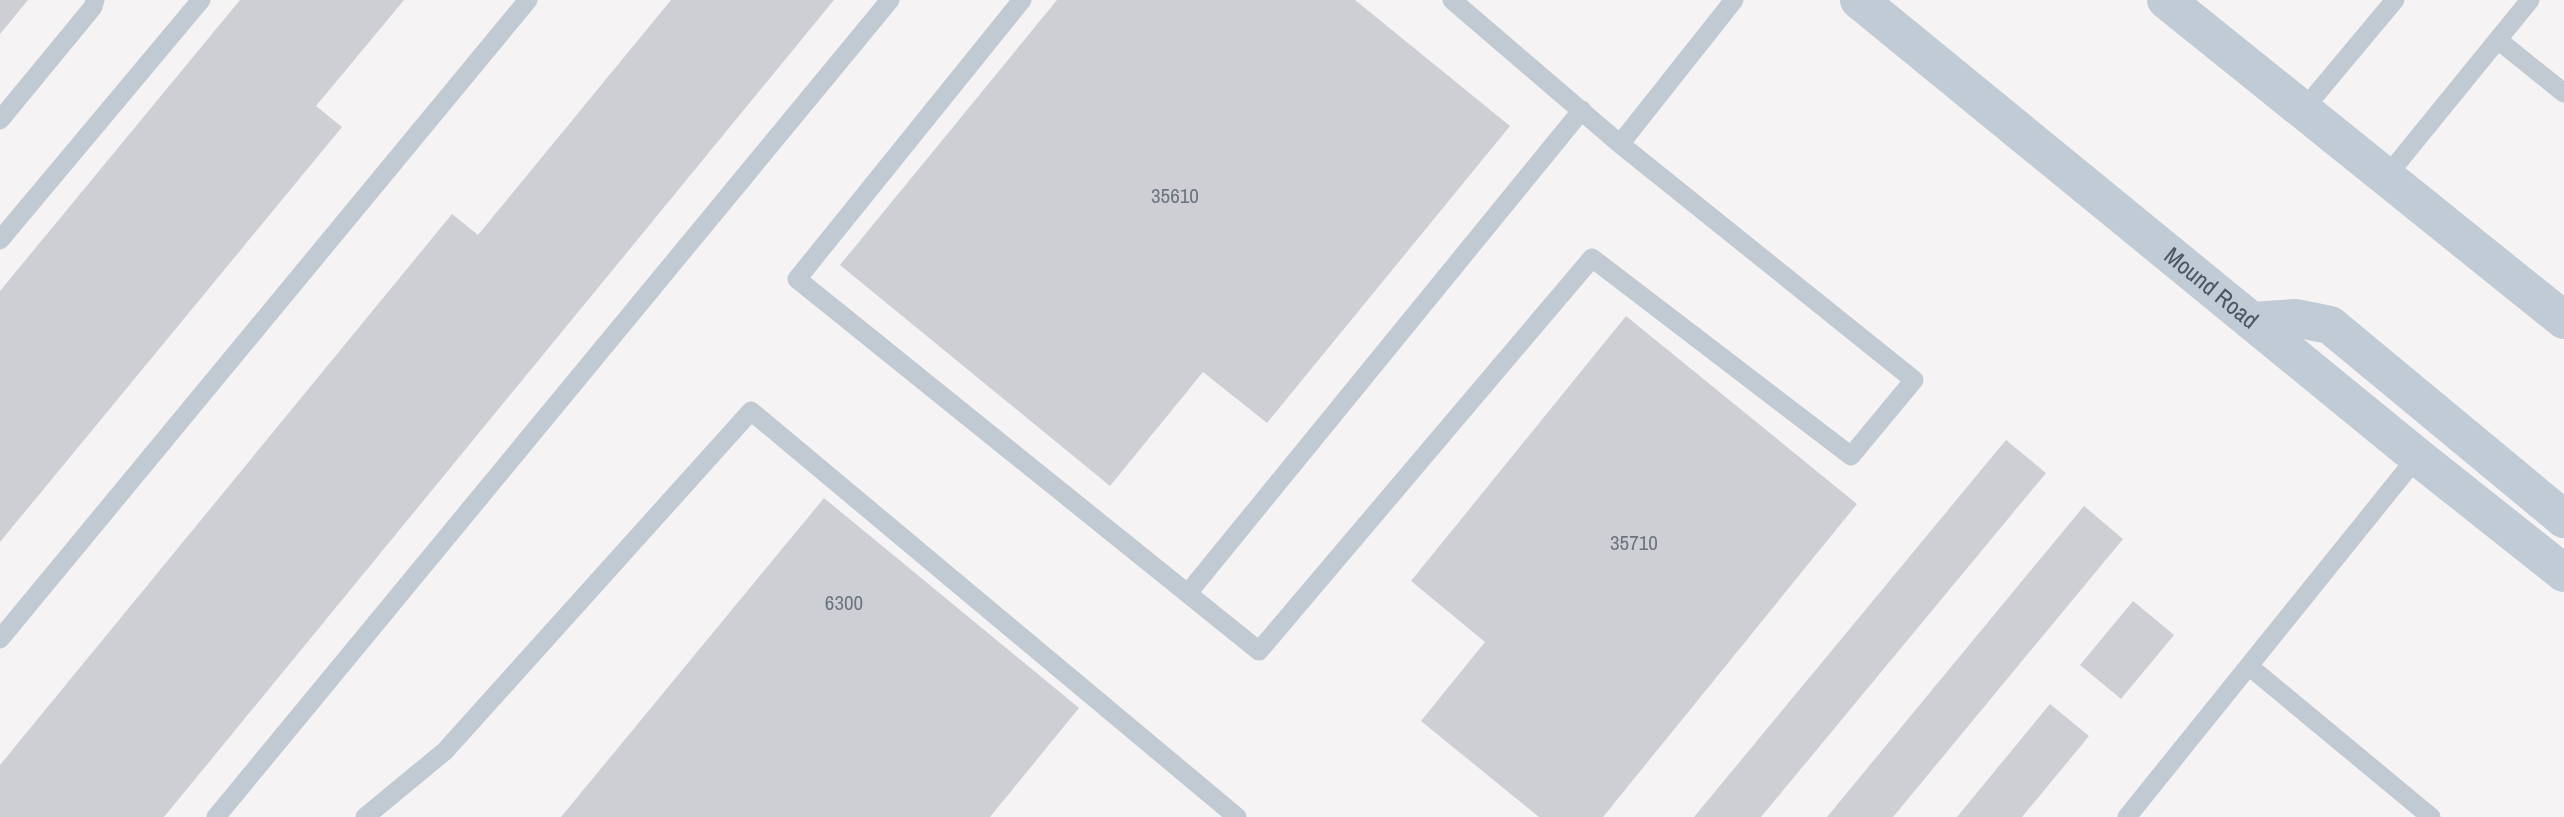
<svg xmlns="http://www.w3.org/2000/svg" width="2564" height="817" viewBox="0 0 2564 817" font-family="'Archivo Narrow',sans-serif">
  <rect width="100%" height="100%" fill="#f5f3f3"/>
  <!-- building -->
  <path fill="#cdcfd5" d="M0 0H28L0 34Z
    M240 0H404L316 106 342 127 0 542V291Z
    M671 0H834L164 817H0V765L452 214 478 235Z
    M1057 0H1355L1510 126 1267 423 1203 372 1110 486 840 265Z
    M1626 316 1857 504 1603 817H1539L1421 721 1485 642 1411 581Z
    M2006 440 2046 473 1761 817H1694Z
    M824 498 1079 708 990 817H561Z
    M2084 506 2123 539 1893 817H1827Z
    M2133 601 2174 635 2121 699 2080 665Z
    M2050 704 2089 736 2022 817H1957Z"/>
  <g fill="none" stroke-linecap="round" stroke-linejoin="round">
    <!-- service -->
    <path stroke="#c1cad2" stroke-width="19" d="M1022 0 797 279 1259 651 1592 258 1851 456 1914 380 1620 144 1734 0
      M1452 0 1620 144
      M2498 40 2564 93
      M2303 110 2395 0
      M0 120 93 7 95 0
      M2386 177 2530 0
      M0 240 201 0
      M1188 593 1582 110
      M0 639 528 0
      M2250 667 2431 817
      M216 817 890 0
      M365 817 445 751 751 411 1237 817
      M2127 817 2417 457"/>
    <!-- secondary -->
    <g stroke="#c1cbd6" stroke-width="38">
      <path id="s1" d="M1859 0 2419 458 2564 573"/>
      <path d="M2166 0 2564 320"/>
      <path d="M2252 321 2295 318 2330 325 2564 519"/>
    </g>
  </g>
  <g text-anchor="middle" stroke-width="7" stroke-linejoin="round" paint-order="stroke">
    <!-- number labels -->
    <g font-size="21" fill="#6b747e">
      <text x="1175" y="203">35610</text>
      <text x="1634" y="550">35710</text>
      <text x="844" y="610">6300</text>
    </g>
    <!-- street labels -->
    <g font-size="24" fill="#4a5661" stroke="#fff">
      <text dy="8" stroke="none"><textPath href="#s1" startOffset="455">Mound Road</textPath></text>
    </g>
  </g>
</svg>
